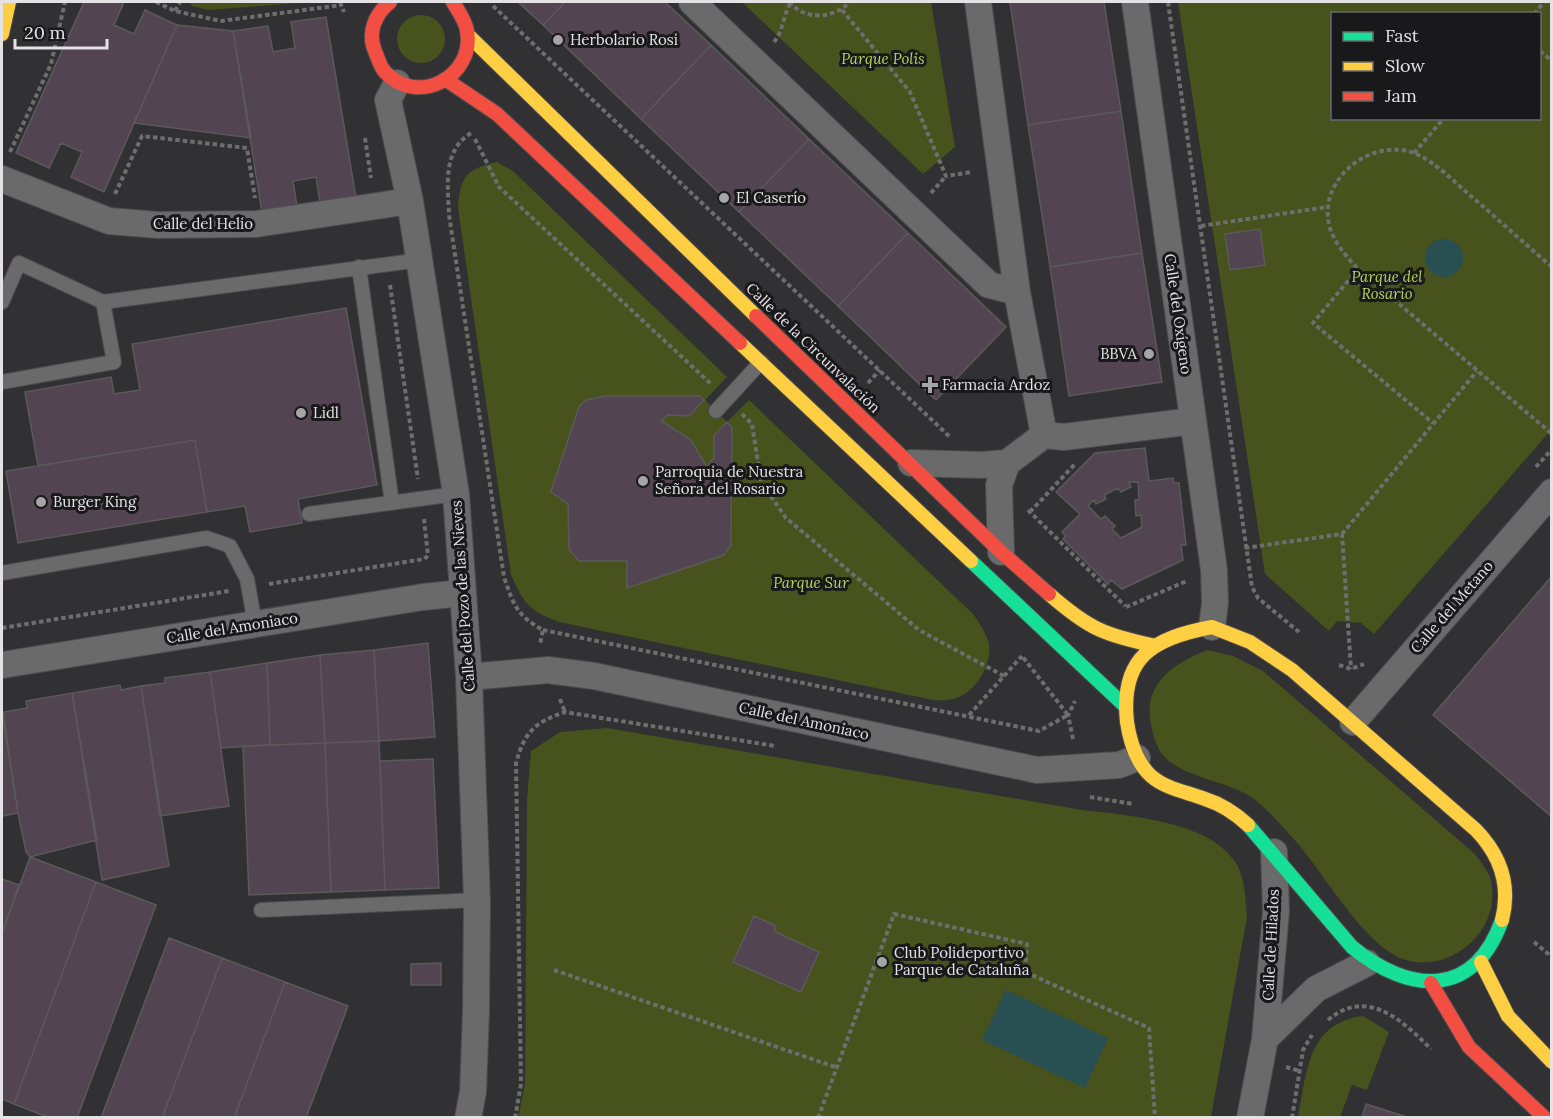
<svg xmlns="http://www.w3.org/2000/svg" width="1553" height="1119" viewBox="0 0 1553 1119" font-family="Lora,serif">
  <rect width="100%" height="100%" fill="#313032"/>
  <!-- green -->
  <path fill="#47521c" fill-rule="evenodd" d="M189 2H313L208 10 192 6Z
    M742 2H931L955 147 923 174Z
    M1178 2H1551V430L1374 634 1361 623 1337 621 1329 631 1265 574ZM1332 14H1540V118H1332Z
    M397 39a24 24 0 1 1 48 0a24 24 0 1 1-48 0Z
    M497 162 513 171 727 377 705 400 727 422 749 400 974 615C979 623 985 631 988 640 995 662 975 695 952 699 946 701 939 700 933 700L559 622C528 610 525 605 511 575L458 208C460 177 466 169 497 162ZM606 396H700L704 400 689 415H668L661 421 690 439 709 470V463L714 458V434L727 423 731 545 724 555 627 588V561H579L569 550 568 504 551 492 579 407 586 400Z
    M1207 650 1233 656 1263 671 1475 854C1480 861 1487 870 1490 877 1505 928 1451 976 1403 959 1362 944 1322 869 1291 836 1278 822 1263 804 1248 795 1224 781 1179 776 1162 754 1156 747 1153 734 1151 725 1142 684 1174 663 1207 650Z
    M607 728 1082 810C1127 815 1205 821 1233 859 1246 876 1245 897 1247 917L1211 1117 518 1118 525 1084 527 798 531 751 560 732Z
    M1363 1016 1389 1032 1367 1090 1352 1085 1340 1117H1298C1307 1073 1307 1023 1363 1016Z"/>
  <!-- water -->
  <path fill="#284f52" d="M1425 258a19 19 0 1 1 38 0a19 19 0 1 1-38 0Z
    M1006 990 1108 1038 1085 1088 982 1040Z"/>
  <!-- building -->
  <path fill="#524450" stroke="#5b5a5b" stroke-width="1.5" fill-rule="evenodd" d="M84 2H124L114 25 134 34 145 10 177 25 104 192 71 177 82 152 61 143 49 168 16 153Z
    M518 2H565L543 25Z
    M565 2H665L711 45 641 119 543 25Z
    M1010 2H1104L1121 111 1028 125Z
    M326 17 356 198 320 203 316 177 293 181 297 207 262 213 233 31 268 26 273 52 295 48 291 22Z
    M177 25 233 31 251 138 134 123Z
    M711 45 809 139 739 212 641 119Z
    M1121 111 1142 253 1050 267 1028 125Z
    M809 139 908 233 838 306 739 212Z
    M1260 229 1265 265 1230 270 1225 234Z
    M908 233 1006 327 936 400 838 306Z
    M1142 253 1162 382 1069 396 1050 267Z
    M346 308 377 485 298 499 302 523 250 532 245 506 207 512 195 440 38 466 25 392 111 377 114 394 140 390 132 344Z
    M606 396H700L704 400 689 416 668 415 661 421 690 439 709 470V463L714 458V435L727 422 732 427 731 545 724 555 627 588V561H579L569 550 568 504 551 492 579 407 586 400Z
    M195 440 207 512 18 543 6 471Z
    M1145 448 1149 481 1173 478 1174 483H1179L1186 545H1181L1183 560 1122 589 1111 580 1108 584 1063 539 1066 536 1062 532 1080 514 1056 492 1095 453ZM1129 482H1138L1139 500H1135L1136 516 1141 515 1142 527 1121 538 1112 529 1115 526 1105 516 1101 519 1088 506 1094 500 1096 504 1106 499 1104 495 1118 488 1121 492 1131 487Z
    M1552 576V817L1433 715Z
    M428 643 435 737 379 741 374 650Z
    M374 650 379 741 325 743 320 655Z
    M320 655 325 743 270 745 267 663Z
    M267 663 270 745 221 748 210 672Z
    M210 672 229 806 160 816 141 686 165 683V678Z
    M120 685 121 690 141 686 169 866 102 880 72 693Z
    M72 693 97 840 30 857 26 852 18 813 3 712 27 708 26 701Z
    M2 712 18 813 2 816Z
    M379 741 385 890 331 892 325 743Z
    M325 743 331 892 249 895 243 746Z
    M433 759 439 888 385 890 380 761Z
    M30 857 96 882 14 1104 2 1099V933Z
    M2 879 19 885 2 933Z
    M96 882 156 905 77 1118H50L14 1104Z
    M754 916 776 926 774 931 819 952 801 992 733 962Z
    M169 938 222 958 162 1118H101Z
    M222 958 285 982 234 1118H162Z
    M441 963V985H411V964Z
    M285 982 348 1006 306 1118H234Z
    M1366 1104 1410 1118H1362Z"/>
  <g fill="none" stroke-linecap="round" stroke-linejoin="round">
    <!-- lane casing -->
    <g stroke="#4e4c4e" stroke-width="16">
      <path id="lane" d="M359 267 392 503
        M2 302 19 263 103 302 420 260
        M2 382 114 362 103 302
        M716 411 761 362
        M309 514 456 494
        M2 573 207 538 230 546 247 579 255 624
        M261 910 477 900"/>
    </g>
    <!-- street casing -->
    <g stroke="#4e4c4e" stroke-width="28">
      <path id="street" d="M692 2 989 285 1017 292
        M978 2 1017 292 1044 435
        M1135 2 1214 570 1215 603 1212 627
        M397 83 388 100 410 201 456 494 469 677 477 900 476 1011 473 1092 468 1118
        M2 179 109 221 158 225 256 224 410 201
        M911 463 981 465 1007 463
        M1001 552 999 485 1007 463 1044 435 1064 437 1193 421
        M2 665 423 597 462 593
        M469 677 548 670 594 676 1037 770 1119 765 1137 758
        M1353 722 1552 492
        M1265 1039 1316 989 1367 963
        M1250 1118 1265 1039 1276 911 1274 852"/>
    </g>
    <!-- fast casing -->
    <g stroke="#4e4c4e" stroke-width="16">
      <path id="fast" d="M971 561 1126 707
        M1248 825 1352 947C1409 994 1474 999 1502 920"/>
    </g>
    <!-- slow casing -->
    <g stroke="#4e4c4e" stroke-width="16">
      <path id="slow" d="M2 34 9 2
        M470 37 756 316
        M740 343 971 561
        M1049 594C1089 629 1104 635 1156 646
        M1212 627 1250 642 1292 670 1476 830C1501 856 1511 885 1502 920
        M1212 627C1153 638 1120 657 1127 722 1130 742 1136 762 1151 776 1166 789 1187 792 1205 799 1221 804 1236 814 1248 825
        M1481 962 1508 1016 1552 1062"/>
    </g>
    <!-- jam casing -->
    <g stroke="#4e4c4e" stroke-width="16">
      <path id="jam" d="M390 2C375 14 367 33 375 51 378 58 380 67 385 72 417 107 475 77 467 31 466 21 458 11 453 2
        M448 81 497 114 740 343
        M756 316 1001 552 1049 594
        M1431 983 1469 1047 1545 1118"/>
    </g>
    <!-- path -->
    <path stroke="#6e6e6e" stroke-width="4" stroke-dasharray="4.5 3" stroke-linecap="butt" d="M156 2 175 11 221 21 342 5
      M340 2 344 12
      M789 2C806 21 833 19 850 2
      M1168 2 1252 587 1258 598 1299 632
      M493 6 950 437
      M842 10 910 92 946 176 972 172
      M175 11 180 2
      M1534 14 1544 2
      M774 42C783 32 783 16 790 4
      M1540 51 1552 61
      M471 133C442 151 448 185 449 215L504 577C513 604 517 616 543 630L540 644
      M365 138 371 178
      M475 139 499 187 711 384
      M10 152 51 64 65 2
      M1414 153 1444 118
      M931 193 946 176
      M115 194 142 136 247 148 255 198
      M1201 226 1327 207
      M1552 267C1525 244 1499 220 1472 197 1454 182 1436 162 1414 153 1369 137 1316 181 1330 228 1335 244 1347 257 1358 269L1552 434
      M1358 269 1313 323 1433 423
      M390 285 418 479
      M868 383 880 370
      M742 414 752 424 761 482 786 518 919 630 1004 676
      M1536 467 1552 449
      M1028 510 1125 606
      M1030 512 1075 464
      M1342 534 1477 371
      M1245 548 1342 534 1351 669
      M269 584 424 559 428 556 424 519
      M1126 607 1187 581
      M2 628 229 591
      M543 630 1039 731 1068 715 1022 656
      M1339 665 1351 669 1364 664
      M560 699 565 712
      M969 715 1022 656
      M1073 739 1068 715 1075 701
      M1090 797 1133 804
      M1534 942 1552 957
      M554 970 835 1067
      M1328 1020C1367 987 1402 1020 1431 1049
      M1286 1067 1300 1071
      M515 1118 521 1084 516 763C525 731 534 723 565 712L775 746
      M818 1118 894 914 1027 944 1025 972 1149 1028 1155 1118
      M1292 1118 1303 1050 1312 1035"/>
    <!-- lane -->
    <use href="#lane" stroke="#6a6a6a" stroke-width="14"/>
    <!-- street -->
    <use href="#street" stroke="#6a6a6a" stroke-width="26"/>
    <!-- fast -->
    <use href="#fast" stroke="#16e098" stroke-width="14"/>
    <!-- slow -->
    <use href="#slow" stroke="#ffcf43" stroke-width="14"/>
    <!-- jam -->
    <use href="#jam" stroke="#f24e42" stroke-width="14"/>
  </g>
  <!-- markers -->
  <g fill="#a5a4a6" stroke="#19181a" stroke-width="2">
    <circle cx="558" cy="40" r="6"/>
    <circle cx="724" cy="198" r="6"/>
    <circle cx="1149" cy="354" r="6"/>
    <path d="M927 376h6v6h6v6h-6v6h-6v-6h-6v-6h6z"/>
    <circle cx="301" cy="413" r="6"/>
    <circle cx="643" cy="481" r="6"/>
    <circle cx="41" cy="502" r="6"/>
    <circle cx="882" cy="962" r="6"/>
  </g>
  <g text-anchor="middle" stroke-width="6" stroke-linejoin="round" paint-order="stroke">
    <!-- poi labels -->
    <g font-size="15" fill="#e4e2e4" stroke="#19181a" text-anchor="start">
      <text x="570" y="45">Herbolario Rosi</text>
      <text x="736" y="203">El Caserío</text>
      <text x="1137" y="359" text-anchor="end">BBVA</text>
      <text x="942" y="390">Farmacia Ardoz</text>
      <text x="313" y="418">Lidl</text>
      <text x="655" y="477">Parroquia de Nuestra<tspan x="655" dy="17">Señora del Rosario</tspan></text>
      <text x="53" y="507">Burger King</text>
      <text x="894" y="958">Club Polideportivo<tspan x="894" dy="17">Parque de Cataluña</tspan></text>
    </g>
    <!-- park labels -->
    <g font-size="15" font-style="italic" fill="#b9d45d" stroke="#19181a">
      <text x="883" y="64">Parque Polis</text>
      <text x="1387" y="282">Parque del<tspan x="1387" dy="17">Rosario</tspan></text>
      <text x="811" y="588">Parque Sur</text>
    </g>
    <!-- street labels -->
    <g font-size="15" fill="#e4e2e4" stroke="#19181a">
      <text x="203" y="229">Calle del Helio</text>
      <text transform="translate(1178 314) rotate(82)" y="5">Calle del Oxígeno</text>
      <text transform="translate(813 348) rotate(44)" y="5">Calle de la Circunvalación</text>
      <text transform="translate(463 596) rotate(-94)" y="5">Calle del Pozo de las Nieves</text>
      <text transform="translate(1452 607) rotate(-49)" y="5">Calle del Metano</text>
      <text transform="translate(232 628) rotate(-9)" y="5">Calle del Amoniaco</text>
      <text transform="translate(804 721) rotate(12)" y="5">Calle del Amoniaco</text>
      <text transform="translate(1271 945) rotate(-87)" y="5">Calle de Hilados</text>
    </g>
  </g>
  <!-- border -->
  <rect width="1553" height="1119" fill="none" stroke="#e4e2e4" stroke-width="6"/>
  <!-- legend -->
  <rect x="1331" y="12" width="210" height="108" fill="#19181a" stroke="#6a696b" stroke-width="1.5"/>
  <rect x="1343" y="32" width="30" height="9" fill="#16e098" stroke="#6a696b" stroke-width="1.5"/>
  <text x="1385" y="42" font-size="18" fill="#e4e2e4">Fast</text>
  <rect x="1343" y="62" width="30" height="9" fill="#ffcf43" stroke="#6a696b" stroke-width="1.5"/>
  <text x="1385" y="72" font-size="18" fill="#e4e2e4">Slow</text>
  <rect x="1343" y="92" width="30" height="9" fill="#f24e42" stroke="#6a696b" stroke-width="1.5"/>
  <text x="1385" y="102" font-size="18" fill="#e4e2e4">Jam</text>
  <!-- scale -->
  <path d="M15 39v9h92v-9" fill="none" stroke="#e4e2e4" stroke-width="3"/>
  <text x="24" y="39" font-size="18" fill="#e4e2e4" stroke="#19181a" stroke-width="4.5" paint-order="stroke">20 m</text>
</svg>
